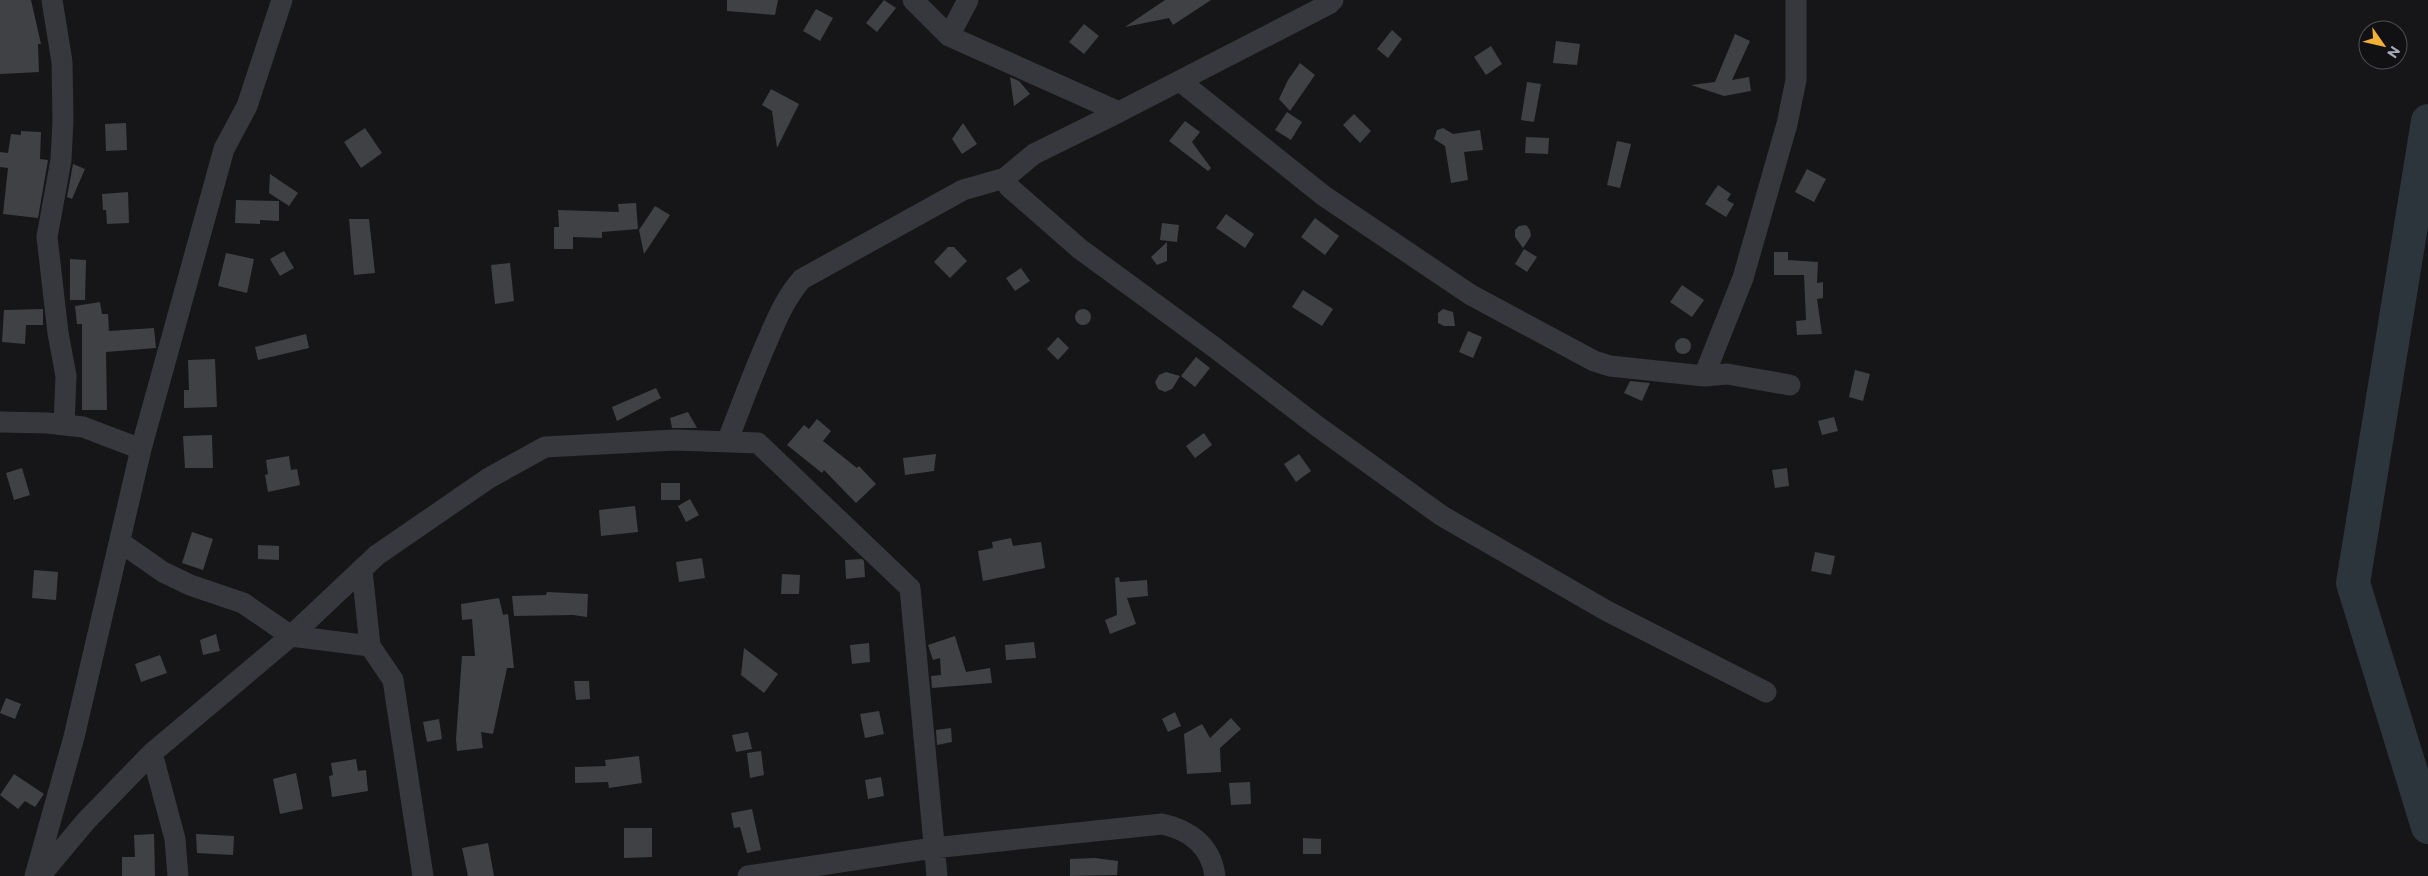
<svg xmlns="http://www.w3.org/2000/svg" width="2428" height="876" viewBox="0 0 2428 876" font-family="Commissioner,sans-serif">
  <rect width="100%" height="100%" fill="#161618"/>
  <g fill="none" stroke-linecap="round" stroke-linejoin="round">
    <!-- river -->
    <path stroke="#2c353c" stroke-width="34" d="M2428 121 2353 583 2428 827"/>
  </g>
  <!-- building -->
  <path fill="#404145" d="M0 0H31L41 44H38L39 72 0 74Z
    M727 0H778L775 15 727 11Z
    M884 0 896 8 877 32 866 23Z
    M1165 0H1211L1173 25 1169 18 1125 27Z
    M816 9 833 18 820 41 803 31Z
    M1084 24 1099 36 1084 54 1069 42Z
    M1392 30 1402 39 1388 58 1377 49Z
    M1735 34 1750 41 1732 80 1749 77 1751 91 1724 96 1691 85 1715 82Z
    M1556 41 1580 44 1577 65 1553 63Z
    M1491 46 1502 64 1486 75 1474 57Z
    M1300 63 1315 75 1290 111 1279 99 1288 80Z
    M1010 77 1019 81 1030 94 1014 106Z
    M1527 82 1541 84 1534 122 1521 120Z
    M771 89 799 104 777 148 772 111 762 105Z
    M1287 112 1302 122 1291 140 1275 130Z
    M1354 114 1371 131 1360 143 1343 125Z
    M1185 121 1200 132 1192 142 1211 168 1208 171 1169 141Z
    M126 123 127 150 106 151 105 124Z
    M963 123 977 144 962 154 952 139Z
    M365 128 382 153 361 168 344 142Z
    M1443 128 1453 134 1480 130 1483 150 1464 152 1468 180 1451 183 1445 146 1434 139 1437 130Z
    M21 131 41 132 40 159 48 160 38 218 3 214 8 168 0 167V152L8 153 11 134 21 135Z
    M1526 137 1549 138 1548 154 1525 153Z
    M1617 141 1631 144 1620 188 1607 185Z
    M73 164 85 169 72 199 67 197Z
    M1807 169 1826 179 1814 202 1795 192Z
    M270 174 298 193 289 206 269 193Z
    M1718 185 1731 194 1727 200 1734 204 1726 217 1705 204Z
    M128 192 129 223 107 224 106 210H103L102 194Z
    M236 200 279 201V221L260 220V224L235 223Z
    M636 203 638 229 602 232V238L573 237V249H554V227H559L558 210 619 212 618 204Z
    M655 206 670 215 644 254 639 230Z
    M1226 214 1254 234 1245 248 1216 228Z
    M1315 218 1339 236 1325 255 1301 237Z
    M349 219H369L375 273 354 275Z
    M1162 223 1179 225 1177 242 1160 240Z
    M1526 225 1530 230 1531 236 1523 248 1515 237V230L1519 226Z
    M1167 242V261L1157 265 1151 257Z
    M948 247H954L967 261 950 278 934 262Z
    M1524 249 1537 257 1527 272 1515 264Z
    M284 251 294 268 280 276 270 259Z
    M1774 252H1788V260L1818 262 1817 283 1823 282V298L1817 299 1822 334 1797 335 1796 321 1806 320 1804 275H1774Z
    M226 253 254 259 247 293 218 286Z
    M70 259 86 260 85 300H70Z
    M510 263 514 301 495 304 491 265Z
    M1021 268 1030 281 1015 291 1006 278Z
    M1682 285 1704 300 1692 317 1670 302Z
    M1303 290 1333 309 1322 326 1292 307Z
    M100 302 102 314H108L109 331 154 328 156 348 106 352 107 410H82V324H77L75 306Z
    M1075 317a8 8 0 1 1 16 0a8 8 0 1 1-16 0Z
    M43 309V325H26L25 344 2 342 4 310Z
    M1443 309 1453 312 1455 326H1444L1438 323V313Z
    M1468 331 1482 337 1473 358 1459 352Z
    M306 334 309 348 258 360 255 347Z
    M1058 337 1069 348 1058 360 1047 349Z
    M1675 346a8 8 0 1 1 16 0a8 8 0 1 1-16 0Z
    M1196 357 1210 368 1195 387 1181 376Z
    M215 359 217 407 184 408V390H189L188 360Z
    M1855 370 1870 374 1863 401 1849 397Z
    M1166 372 1180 376 1172 389 1165 392 1158 389 1155 382 1159 375Z
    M1630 381 1650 383 1642 401 1624 393Z
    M656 388 661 398 617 421 612 407Z
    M688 412 697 428H672L670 418Z
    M1834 417 1838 431 1822 435 1818 421Z
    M817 419 831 431 823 441 857 468 859 466 876 484 856 503 824 470 822 473 787 445 804 425 809 429Z
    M1204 433 1212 445 1195 458 1186 446Z
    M212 435 213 468H185L183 436Z
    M936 454 934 471 905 475 903 458Z
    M1299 454 1311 471 1296 482 1284 464Z
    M289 456 291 470 297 469 300 485 268 492 265 475 268 474 266 460Z
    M22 468 30 495 14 500 6 473Z
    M1787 468 1789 486 1775 488 1772 470Z
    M661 483H680V500H661Z
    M690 499 699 515 686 522 678 506Z
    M635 506 638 532 601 536 599 510Z
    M192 532 213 539 203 570 182 563Z
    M1011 538 1013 546 1041 542 1045 568 983 581 978 551 993 548 992 542Z
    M258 545 279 546V560L258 559Z
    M1815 552 1835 556 1831 575 1811 571Z
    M702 558 705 578 679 582 676 562Z
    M862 559 864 561 865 577 846 579 845 560Z
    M34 570 58 572 56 600 32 598Z
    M782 574 800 575 799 594H781Z
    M1119 577 1120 582 1147 580 1148 596 1127 598 1136 624 1110 634 1105 620 1117 615 1115 578Z
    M547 592 588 594 587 617 573 615 514 616 512 596 546 595Z
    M499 598 503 615 508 614 514 668H507L493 734 481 732 483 748 457 751 456 739 462 656H475L472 619 462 620 461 604Z
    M216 634 220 651 203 655 200 640Z
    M955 636 966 672 990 668 992 683 932 688 931 676 941 675 940 658 933 660 928 645Z
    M1034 642 1036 658 1006 660 1005 645Z
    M869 643 870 662 852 664 850 645Z
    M744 648 778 674 764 693 741 675Z
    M160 655 167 673 141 682 135 664Z
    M574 681H589L590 699 576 700Z
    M6 698 21 704 15 719 0 713Z
    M879 711 884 734 865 738 860 714Z
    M1175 712 1181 726 1168 732 1162 719Z
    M1231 718 1241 729 1220 748 1221 772 1187 774 1184 734 1202 724 1210 738Z
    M439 719 442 739 427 742 423 722Z
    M951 728 952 742 937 745 936 730Z
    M748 732 752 749 736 752 732 735Z
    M761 751 764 775 750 778 747 753Z
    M639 756 642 783 609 788 608 782 575 783V767L606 766 605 760Z
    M356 759 358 771 366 770 368 791 332 797 329 776 333 775 331 763Z
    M296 773 303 809 280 814 273 779Z
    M14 774 44 794 35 807 25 801 18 809 0 795Z
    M881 777 884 796 868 799 865 780Z
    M1250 782 1251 804 1231 805 1229 783Z
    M752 809 761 850 747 853 740 827 734 828 731 813Z
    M624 828H652V857L624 858Z
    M154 834 155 876H122V857H135L134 835Z
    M196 834 234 836 233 855 197 853Z
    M1303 838 1321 839V854H1303Z
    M488 843 494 876H468L462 848Z
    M1095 858 1118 861 1117 875 1070 876V859Z"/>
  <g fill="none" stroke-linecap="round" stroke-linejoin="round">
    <!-- minor -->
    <path stroke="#37383d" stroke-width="21" d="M52 0 62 62 63 120 61 160 47 237 58 333 66 376 64 425
      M913 0 949 36 1119 112 1329 4 1333 0
      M949 36 968 0
      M1180 81 1324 196 1471 295 1594 361 1610 366 1704 376 1727 374 1790 385
      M1119 112 1034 154 1005 178 1009 187 1080 249 1214 347 1317 426 1442 516 1607 611 1766 692
      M1704 376 1743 278 1787 124 1796 80V0
      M0 422 47 423 83 427 141 449
      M727 442C740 409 752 376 766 344 776 321 785 298 802 279L963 190 1005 178
      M120 542 163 572 190 585 243 603 291 636 370 646 393 680 423 876
      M362 570 370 646
      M152 753 175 839 178 876
      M35 876 74 737 141 449 224 149 247 106 282 0
      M40 876 86 821 152 753 291 636 377 555 489 478 545 447 675 440 758 443 910 588 937 876
      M748 876 933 848 1162 824C1190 830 1211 846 1215 876"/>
  </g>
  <!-- north arrow -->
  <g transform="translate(2383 45) rotate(124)"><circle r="24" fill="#111113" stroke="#4d4f55"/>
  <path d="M0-4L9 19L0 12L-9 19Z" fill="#f2b134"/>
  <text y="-8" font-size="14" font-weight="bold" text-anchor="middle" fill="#a8adb8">N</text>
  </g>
</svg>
